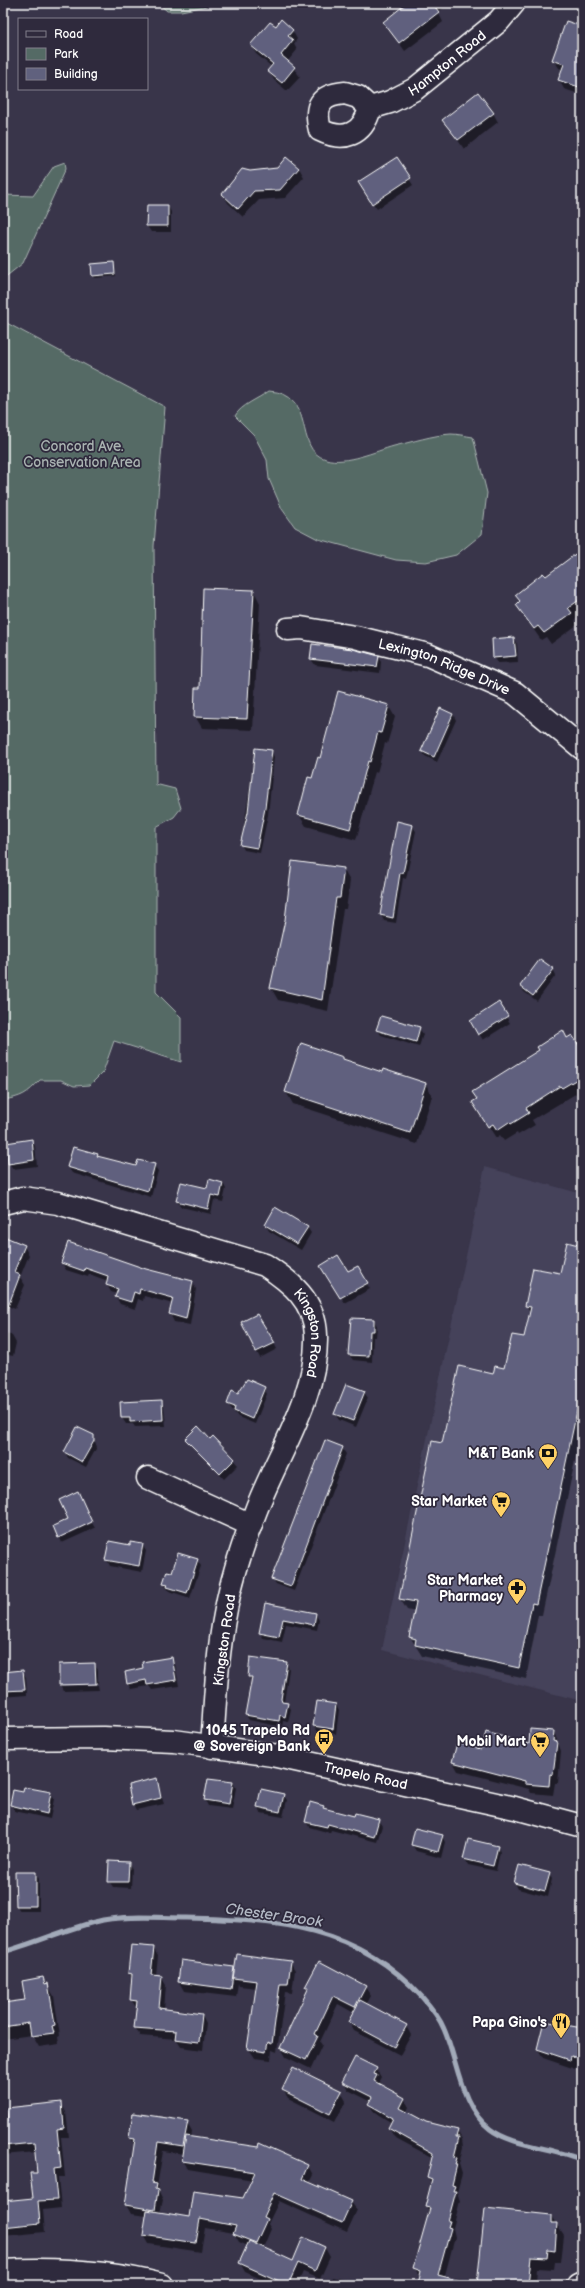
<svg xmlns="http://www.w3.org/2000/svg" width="585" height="2288" viewBox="0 0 585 2288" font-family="'Balsamiq Sans',sans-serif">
  <rect width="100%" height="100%" fill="#39354a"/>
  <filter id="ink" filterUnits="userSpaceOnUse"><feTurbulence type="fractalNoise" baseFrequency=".025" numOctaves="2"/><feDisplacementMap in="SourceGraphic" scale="8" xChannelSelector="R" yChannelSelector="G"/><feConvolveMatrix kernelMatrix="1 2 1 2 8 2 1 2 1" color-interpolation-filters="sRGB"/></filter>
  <g filter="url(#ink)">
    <!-- built -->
    <path fill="#45425a" d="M485 1167 582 1194V1701L382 1650Z"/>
    <!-- green -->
    <path fill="#546a65" stroke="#aab4b2" d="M158 3H222L181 11H167Z
      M65 162 66 168 23 263 3 279V195L33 196 54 166Z
      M3 321 165 407 154 546 156 786 159 785 175 789 181 808 174 817 156 827V992L181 1017V1062L114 1041 103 1072 90 1085 74 1086 61 1080H40C27 1094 22 1097 3 1100Z
      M269 391C318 394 292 450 326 459 345 465 376 451 394 446 412 442 433 435 451 434 458 434 466 436 473 437L487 493 482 534 456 555 426 562 396 560 318 539 295 527 282 509 269 479 267 460 254 435 235 416C241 405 258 399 269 391Z"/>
    <!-- shadow -->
    <path fill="#0007" fill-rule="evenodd" d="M408 3H444L446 6 438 12 443 22 405 51 384 22Z
      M582 24V95L564 89 559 80 563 70 559 68 553 59Z
      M276 27 292 30 297 39 294 44 297 50 287 62 294 68 300 77 287 91 274 80 269 71 272 67 256 54 251 45Z
      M493 113 498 122 464 149 444 120Z
      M287 158 299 168 304 177 285 198 259 200 243 217 228 203 223 194 250 172 277 169Z
      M396 159 413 185 377 209 362 188Z
      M168 206 171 212V232H151L147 226Z
      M114 263 116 276 95 278 93 275Z
      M582 550V614L575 620 577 625 551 644 546 637 541 640 524 616 517 605 520 602 516 595 545 577Z
      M254 591 260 603 253 730 202 728 195 716 201 689Z
      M513 638 517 644 518 662 498 663 494 657Z
      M378 657 381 662 380 673 315 665 311 659Z
      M388 705 395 717 387 744 385 743 377 773 375 772 356 840 306 826 299 815 321 759Z
      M453 714 456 720 437 762 425 756 422 751Z
      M256 749 271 751 274 757 268 815 260 853 244 850 241 844Z
      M412 826 416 831 406 879 403 878 396 923 384 921 381 915Z
      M343 869 350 881 346 909H343L328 1011 278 1000 271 988Z
      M553 969 556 975 537 1001 524 992 521 986Z
      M498 1004 510 1023 483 1040 471 1021Z
      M419 1028 423 1034 419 1047 381 1035 378 1030Z
      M301 1045 367 1068 426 1084 432 1096 417 1144 293 1104 286 1092Z
      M582 1052V1090L532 1120 535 1125 518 1135 517 1133 504 1141 500 1135 496 1138 480 1113Z
      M31 1140 35 1146 37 1166 13 1169 9 1163Z
      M97 1155 99 1158 137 1167 154 1165 158 1171 151 1197 72 1173 68 1167Z
      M223 1183 226 1189 223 1202 214 1200 211 1214 181 1207 177 1201Z
      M266 1225 307 1227 311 1233 301 1250 269 1231Z
      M6 1238 24 1246 29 1255 20 1277 25 1285 15 1309 3 1304V1245Z
      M582 1247V1428L542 1615H538L526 1679 422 1656 410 1637 415 1612 407 1610 400 1599 443 1445 494 1375 505 1370 525 1339 531 1314 526 1305 561 1275Z
      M62 1263 146 1270 192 1282 196 1289 190 1325 174 1322 170 1314 173 1304 144 1296 143 1301 138 1299 135 1309 120 1304 116 1297 117 1294 111 1292 107 1285 108 1281 89 1274 88 1277 66 1270Z
      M357 1267 370 1289 345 1303 325 1272 347 1273Z
      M374 1320 377 1326 376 1337H373L372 1362 353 1360 349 1355Z
      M242 1323 267 1330 277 1349 260 1358Z
      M3 1333 11 1334 16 1343 13 1356 4 1354 3 1357Z
      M264 1388 267 1394 255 1424 238 1417 228 1404 239 1394Z
      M364 1392 368 1398 356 1427 339 1420 335 1414Z
      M161 1401 164 1407 166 1426 135 1427 133 1424H126L122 1418V1403Z
      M93 1436 97 1447 86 1467 68 1458 65 1452Z
      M213 1438 238 1465 224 1479 187 1439 210 1440Z
      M342 1448 346 1454 294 1591 276 1584 272 1578Z
      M92 1523 95 1528 62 1543 60 1538Z
      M142 1545 146 1551 142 1572 110 1566 107 1560 131 1546Z
      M197 1560 201 1566 190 1598 172 1592 167 1589 164 1583 173 1573Z
      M266 1604 315 1614 319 1620 317 1630 286 1624 282 1642 263 1638 260 1632Z
      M171 1658 175 1664 179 1686 152 1690 149 1686 131 1689 128 1684Z
      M286 1663 289 1669 284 1703 287 1704 291 1709 288 1722 283 1721 282 1727 249 1720 246 1715 252 1682 249 1676Z
      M94 1664 98 1670V1683L62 1684V1686L98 1685 99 1690 64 1691 60 1685V1665Z
      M22 1672 26 1677 27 1695 3 1697V1673Z
      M336 1704 339 1710 336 1734 318 1732 314 1726Z
      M554 1732 561 1751 558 1783H555L553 1795 531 1793 529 1789 458 1771 453 1762 482 1751 530 1745Z
      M156 1780 164 1804 136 1810 133 1804Z
      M209 1780 233 1783 236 1788 232 1809 208 1806 205 1800Z
      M24 1793H51L54 1799 50 1819 15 1811 11 1805Z
      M283 1795 287 1800 283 1817 261 1813 258 1807Z
      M323 1807 325 1810 355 1818 378 1820 382 1826 377 1842 331 1830 330 1833 309 1827 306 1821Z
      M442 1836 445 1842 441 1858 416 1851 412 1845Z
      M497 1846 500 1852 496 1871 468 1865 465 1859Z
      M129 1863 132 1869 131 1888 113 1887 109 1881Z
      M36 1873 39 1879V1911H20L17 1906Z
      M549 1874 552 1879 548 1897 518 1889 515 1883Z
      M153 1948 158 1956 156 1976 161 1977 166 1985 164 2010 202 2015 206 2023 203 2050 181 2047 176 2039 140 2036 135 2027 137 2008 131 2000 133 1979 129 1973Z
      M290 1962 295 1970 292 1993 285 1992 277 2052 272 2050 271 2060 254 2058 248 2049 257 1988 239 1986 238 1983 236 1997 184 1991 179 1982 233 1968 235 1971Z
      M43 1978 54 1996 60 2036 58 2037 59 2044 39 2047 32 2035 3 2039V2004L26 2000Z
      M306 1987H365L371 1996 366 2005 406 2026 411 2035 400 2055 354 2031 349 2022 354 2013 338 2004 320 2042 322 2045 311 2069 286 2057 281 2048 309 1991Z
      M545 2022 582 2030V2066L576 2065 575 2069 543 2058 538 2049Z
      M376 2069 381 2077 379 2081 381 2086 404 2098 409 2107 406 2113 425 2123 457 2131 462 2139 463 2147 459 2164 462 2174 457 2192 460 2201 453 2228 455 2237 444 2279 448 2285H419L421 2277 414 2268 429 2212 426 2207 432 2185 428 2178 433 2158 394 2137 389 2128 392 2123 374 2112 369 2104 370 2101 348 2090 344 2082Z
      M283 2090 341 2092 346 2101 335 2122 288 2098Z
      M61 2103 66 2112 69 2137H61L65 2177H58L61 2208 43 2210 45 2232 3 2236V2202L34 2199 38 2173 36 2152 3 2155V2123Z
      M187 2122 192 2131 191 2138 308 2166 313 2175 309 2183 351 2202 357 2210 347 2232 279 2201 268 2224 271 2229 263 2248 293 2262 325 2248 330 2257 320 2279 303 2272 297 2285H274L245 2272 240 2263 248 2246 239 2242 234 2233 205 2228 201 2252 149 2244 144 2235 147 2216 131 2214 126 2205 135 2146 130 2138ZM163 2151 184 2154 183 2160 188 2169 253 2180 244 2199 190 2218 160 2213 163 2200 157 2187Z
      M551 2216 564 2236 561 2262H554L553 2269 537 2268 536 2285H478Z
      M333 2277 357 2283 358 2285H331Z"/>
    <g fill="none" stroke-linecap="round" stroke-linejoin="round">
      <!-- stream -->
      <path stroke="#a2aab9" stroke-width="5" d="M3 1952C36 1943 70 1927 103 1920 130 1915 159 1918 186 1918 277 1920 357 1925 422 1997 430 2006 440 2019 444 2029 458 2061 460 2106 490 2129 512 2146 555 2148 582 2160"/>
    </g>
    <!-- building -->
    <path fill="#60617e" stroke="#fff" d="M407 3H432L439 12 399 43 383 22Z
      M281 19 293 30 288 36 293 40 281 55 295 67 282 83 267 71 273 64 250 45 270 22 276 26Z
      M566 21 582 26V88L558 80 564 64 552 60Z
      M478 92 494 113 458 140 442 120Z
      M286 157 299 168 280 190 254 191 238 209 222 194 242 169 250 171 277 168Z
      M397 157 411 178 372 204 358 182Z
      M147 205H168V226H146Z
      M114 262 115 274 92 276 91 264Z
      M582 549V598L568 608 572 613 544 633 538 626 534 629 516 605 520 601 515 595 543 573 546 576Z
      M203 588 254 590 247 719 194 717 195 688H200Z
      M514 637 516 656 493 658 492 639Z
      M312 644 353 649 379 656 377 667 310 659Z
      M338 691 389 705 381 733 378 732 370 762 368 761 350 829 298 815 308 777 312 778 318 757 320 758Z
      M440 708 453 714 434 757 421 751Z
      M255 748 272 750 265 808 257 848 240 845 248 812Z
      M397 821 413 825 403 873H400L393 918 380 915Z
      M292 861 344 868 340 898H336L322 1000 270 988 285 920Z
      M540 959 554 969 533 996 520 986Z
      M499 1002 508 1016 478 1035 470 1021Z
      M381 1016 420 1027 416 1042 376 1030Z
      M563 1030 567 1038 572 1035 582 1050V1073L577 1076 579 1078 562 1088 560 1086 526 1108 529 1113 511 1124 509 1122 497 1130 493 1124 488 1127 472 1102 477 1099 472 1092 539 1050 537 1047Z
      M301 1043 343 1057V1059L382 1072 383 1069 426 1083 410 1133 285 1092Z
      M32 1139 34 1160 8 1164 6 1143Z
      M73 1147 98 1154 97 1156 136 1166 138 1160 155 1164 148 1191 67 1167Z
      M209 1179 223 1183 220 1197 211 1195 208 1209 176 1201 181 1182 207 1188Z
      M275 1207 308 1227 297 1244 265 1225Z
      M3 1236 25 1245 14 1272 20 1275 4 1317Z
      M68 1242 146 1269 193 1281 186 1319 169 1314 173 1298 140 1289 139 1294 134 1292 131 1302 115 1297 118 1289 106 1285 108 1276 85 1268 84 1271 61 1263Z
      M567 1242 582 1246V1387L536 1604 532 1603 519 1668 415 1645 416 1639 409 1637 416 1602 399 1599 432 1441 442 1443 459 1366 493 1374 495 1366 504 1368 512 1335 524 1337 531 1307 525 1306 533 1268 560 1273Z
      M338 1255 348 1271 358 1266 368 1283 340 1298 320 1266Z
      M257 1314 275 1343 256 1352 241 1322Z
      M351 1318 374 1319V1331H370L369 1356 348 1355Z
      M247 1379 265 1387 252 1419 234 1411 235 1407 227 1404 232 1390 238 1393Z
      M346 1384 365 1391 353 1421 334 1414Z
      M162 1400 163 1420 130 1422V1418H121L120 1402Z
      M198 1426 210 1439 213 1436 235 1459 220 1474 185 1439Z
      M77 1427 94 1435V1441L82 1462 64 1452Z
      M325 1440 343 1447 291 1586 271 1579Z
      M78 1491 92 1522 58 1538 53 1526 68 1519 59 1500Z
      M109 1541 130 1545V1542L143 1544 139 1566 105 1560Z
      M178 1553 198 1559 187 1593 167 1587 168 1584 163 1583 167 1571 172 1572Z
      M265 1603 316 1613 314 1625 283 1619 279 1637 259 1633Z
      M172 1657 176 1680 147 1685 146 1680 127 1684 125 1672 143 1668 142 1662Z
      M250 1657 287 1662 281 1699 282 1702 288 1703 285 1717 280 1715 279 1721 245 1715 252 1677H248Z
      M95 1663 96 1684 59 1685V1664Z
      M23 1670 25 1690 3 1691V1672Z
      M317 1701 336 1704 333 1729 313 1726Z
      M530 1729 554 1731 553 1741 557 1742 553 1775 550 1774 549 1786 525 1784V1781L452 1762 457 1743 481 1749 486 1732 529 1744Z
      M157 1778 161 1798 132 1805 128 1785Z
      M208 1779 233 1782 229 1804 204 1800Z
      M24 1787 51 1792 47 1814 10 1805 13 1790 23 1792Z
      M261 1789 284 1794 280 1812 257 1807Z
      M310 1802 324 1806 323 1808 354 1816 355 1813 379 1819 374 1837 328 1824 327 1827 305 1822Z
      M415 1828 443 1835 438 1852 411 1845Z
      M468 1839 498 1846 493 1866 463 1859Z
      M109 1861 129 1862 128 1882H108Z
      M519 1865 550 1873 545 1891 514 1883Z
      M15 1872H36V1906H16Z
      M131 1945 154 1947 151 1975 162 1976 159 2008 202 2014 199 2042 175 2039 176 2031 134 2028 137 2001 130 2000 132 1974 128 1973Z
      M237 1954 291 1961 288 1984H280L272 2044 268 2042 266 2052 247 2049 257 1981 233 1978Z
      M181 1960 234 1967 231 1989 178 1982Z
      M319 1961 366 1986 355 2007 333 1996 315 2034 318 2036 306 2060 280 2048 309 1987H305Z
      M43 1977 45 1984 48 1983 55 2025 52 2026 54 2033 31 2036 29 2023 3 2027V2003L25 2000 22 1981Z
      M360 2000 407 2025 395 2047 348 2022Z
      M544 2021 582 2028V2059L571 2056 570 2060 537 2049Z
      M355 2057 377 2068 374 2074 377 2075 374 2081 405 2098 400 2108 426 2122 458 2130 456 2137H459L454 2157 457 2158 455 2164H457L452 2185 455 2186 453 2191H456L448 2221H450L448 2227 451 2228 438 2275 461 2281V2285H418L421 2271 413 2268 430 2208 425 2207 432 2180 427 2178 433 2153 388 2128 393 2118 368 2104 372 2097 342 2082Z
      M293 2067 342 2091 330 2114 282 2090Z
      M62 2102 64 2128 57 2129 61 2168 54 2169 57 2200 38 2201 40 2223 3 2227V2201L33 2198 30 2173H37L34 2143 3 2146V2122L8 2121 6 2108Z
      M133 2113 188 2121 183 2146 158 2142 152 2183 156 2184 155 2189 158 2190 155 2210 125 2205 135 2139 129 2138Z
      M186 2136 258 2147 259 2143 308 2165 302 2179 352 2201 342 2223 274 2193 263 2217 267 2219 256 2243 233 2234 236 2226 200 2219 196 2243 143 2235 147 2210 189 2217 193 2191 243 2198 255 2172 182 2161Z
      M485 2208 551 2215V2223H557L555 2251 548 2250 547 2258 531 2257 528 2285H477Z
      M303 2237 325 2247 315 2271 298 2263 288 2285 239 2263 249 2241 293 2261Z"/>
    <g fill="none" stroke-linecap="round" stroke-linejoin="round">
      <!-- minor casing -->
      <g stroke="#fff" stroke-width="25">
        <g id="minor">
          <path d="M345 93 358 97 370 108C363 135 344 142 320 130 314 106 320 95 345 93Z"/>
          <path id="s1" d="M370 108 390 102 415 89 499 21 514 3"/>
          <path id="s2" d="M288 629 301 628 355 637 428 655 515 693 582 748"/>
          <path id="s3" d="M3 1203 23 1198 58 1203 265 1265C291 1282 315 1301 316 1335 318 1397 276 1456 255 1513 243 1544 232 1577 226 1609 217 1654 215 1701 212 1747"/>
          <path d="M148 1478 251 1525"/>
          <path d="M3 2271C56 2268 111 2272 162 2285"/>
          <path d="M578 2285 582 2283"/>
        </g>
      </g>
      <!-- major casing -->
      <g stroke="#fff" stroke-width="25">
        <g id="major">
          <path id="s4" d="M3 1739 103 1738 174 1741 272 1755 515 1808 582 1826"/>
        </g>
      </g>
      <!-- minor -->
      <use href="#minor" stroke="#2f2a3d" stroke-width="22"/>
      <!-- major -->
      <use href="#major" stroke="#2f2a3d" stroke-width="22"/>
    </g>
  </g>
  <!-- icons -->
  <defs>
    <g id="bank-pin" transform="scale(1)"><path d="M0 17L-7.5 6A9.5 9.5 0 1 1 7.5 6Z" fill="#ffd166" stroke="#2f2a3d"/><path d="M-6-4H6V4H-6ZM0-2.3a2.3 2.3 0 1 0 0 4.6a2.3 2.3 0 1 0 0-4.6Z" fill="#111"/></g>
    <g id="supermarket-pin" transform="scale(1)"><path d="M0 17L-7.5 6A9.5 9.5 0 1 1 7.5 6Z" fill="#ffd166" stroke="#2f2a3d"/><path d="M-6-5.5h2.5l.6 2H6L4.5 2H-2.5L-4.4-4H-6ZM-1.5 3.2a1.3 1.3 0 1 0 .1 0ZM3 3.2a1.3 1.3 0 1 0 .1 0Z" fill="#111"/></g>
    <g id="pharmacy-pin" transform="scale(1)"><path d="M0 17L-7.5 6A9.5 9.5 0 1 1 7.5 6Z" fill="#ffd166" stroke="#2f2a3d"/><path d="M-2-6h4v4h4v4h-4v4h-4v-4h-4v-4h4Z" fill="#111"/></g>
    <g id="bus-pin" transform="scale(1)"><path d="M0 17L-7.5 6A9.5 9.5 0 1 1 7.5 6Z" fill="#ffd166" stroke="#2f2a3d"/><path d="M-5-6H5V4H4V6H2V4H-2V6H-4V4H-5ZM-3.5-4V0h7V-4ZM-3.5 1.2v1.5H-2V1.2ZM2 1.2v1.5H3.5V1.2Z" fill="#111"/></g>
    <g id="restaurant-pin" transform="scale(1)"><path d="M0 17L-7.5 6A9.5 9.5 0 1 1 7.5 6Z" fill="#ffd166" stroke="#2f2a3d"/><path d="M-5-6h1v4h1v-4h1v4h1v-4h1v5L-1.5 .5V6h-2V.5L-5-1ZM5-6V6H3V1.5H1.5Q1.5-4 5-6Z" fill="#111"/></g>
  </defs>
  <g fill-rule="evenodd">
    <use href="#bank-pin" x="548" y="1453"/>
    <use href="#supermarket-pin" x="501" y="1501"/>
    <use href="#pharmacy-pin" x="517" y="1588"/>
    <use href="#bus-pin" x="324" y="1738"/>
    <use href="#supermarket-pin" x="540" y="1741"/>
    <use href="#restaurant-pin" x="561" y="2022"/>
  </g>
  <g text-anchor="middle" stroke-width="3.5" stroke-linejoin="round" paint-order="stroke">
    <!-- street labels -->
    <g font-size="14" fill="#fff" stroke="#2f2a3d">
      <text dy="5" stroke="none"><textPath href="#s1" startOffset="90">Hampton Road</textPath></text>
      <text dy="5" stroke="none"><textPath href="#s2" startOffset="162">Lexington Ridge Drive</textPath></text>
      <text dy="5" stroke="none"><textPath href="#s3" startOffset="359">Kingston Road</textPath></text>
      <text transform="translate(224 1640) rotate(-82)" y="5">Kingston Road</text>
      <text dy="5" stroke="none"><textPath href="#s4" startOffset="366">Trapelo Road</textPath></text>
    </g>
    <!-- park labels -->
    <g font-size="14" fill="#aab4b2" stroke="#2f2a3d">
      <text x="82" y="451">Concord Ave.<tspan x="82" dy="16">Conservation Area</tspan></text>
    </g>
    <!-- poi labels -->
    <g font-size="14" font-weight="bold" fill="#fff" stroke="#2f2a3d" text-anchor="end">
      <text x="534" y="1458">M&amp;T Bank</text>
      <text x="487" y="1506">Star Market</text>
      <text x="503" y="1585">Star Market<tspan x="503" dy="16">Pharmacy</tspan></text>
      <text x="310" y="1735">1045 Trapelo Rd<tspan x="310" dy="16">@ Sovereign Bank</tspan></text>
      <text x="526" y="1746">Mobil Mart</text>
      <text x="547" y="2027">Papa Gino's</text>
    </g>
    <!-- water labels -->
    <g font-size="15" font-style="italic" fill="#b2b8c4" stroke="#2f2a3d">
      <text transform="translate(274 1915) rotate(8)" y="5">Chester Brook</text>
    </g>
  </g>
  <!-- margin -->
  <rect width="585" height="2288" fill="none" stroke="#2f2a3d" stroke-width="16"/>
  <rect x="8" y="8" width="569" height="2272" fill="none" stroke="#fff" stroke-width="1.5" filter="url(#ink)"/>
  <!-- legend -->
  <rect x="18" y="18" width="130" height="72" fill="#2f2a3d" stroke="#827f8b"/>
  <rect x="26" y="31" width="20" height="6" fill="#2f2a3d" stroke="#827f8b"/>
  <text x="54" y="38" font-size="12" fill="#ffffff">Road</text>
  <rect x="26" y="48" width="20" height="12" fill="#546a65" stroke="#827f8b"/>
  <text x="54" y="58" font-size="12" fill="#ffffff">Park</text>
  <rect x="26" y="68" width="20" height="12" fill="#60617e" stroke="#827f8b"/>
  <text x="54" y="78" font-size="12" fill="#ffffff">Building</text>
</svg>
